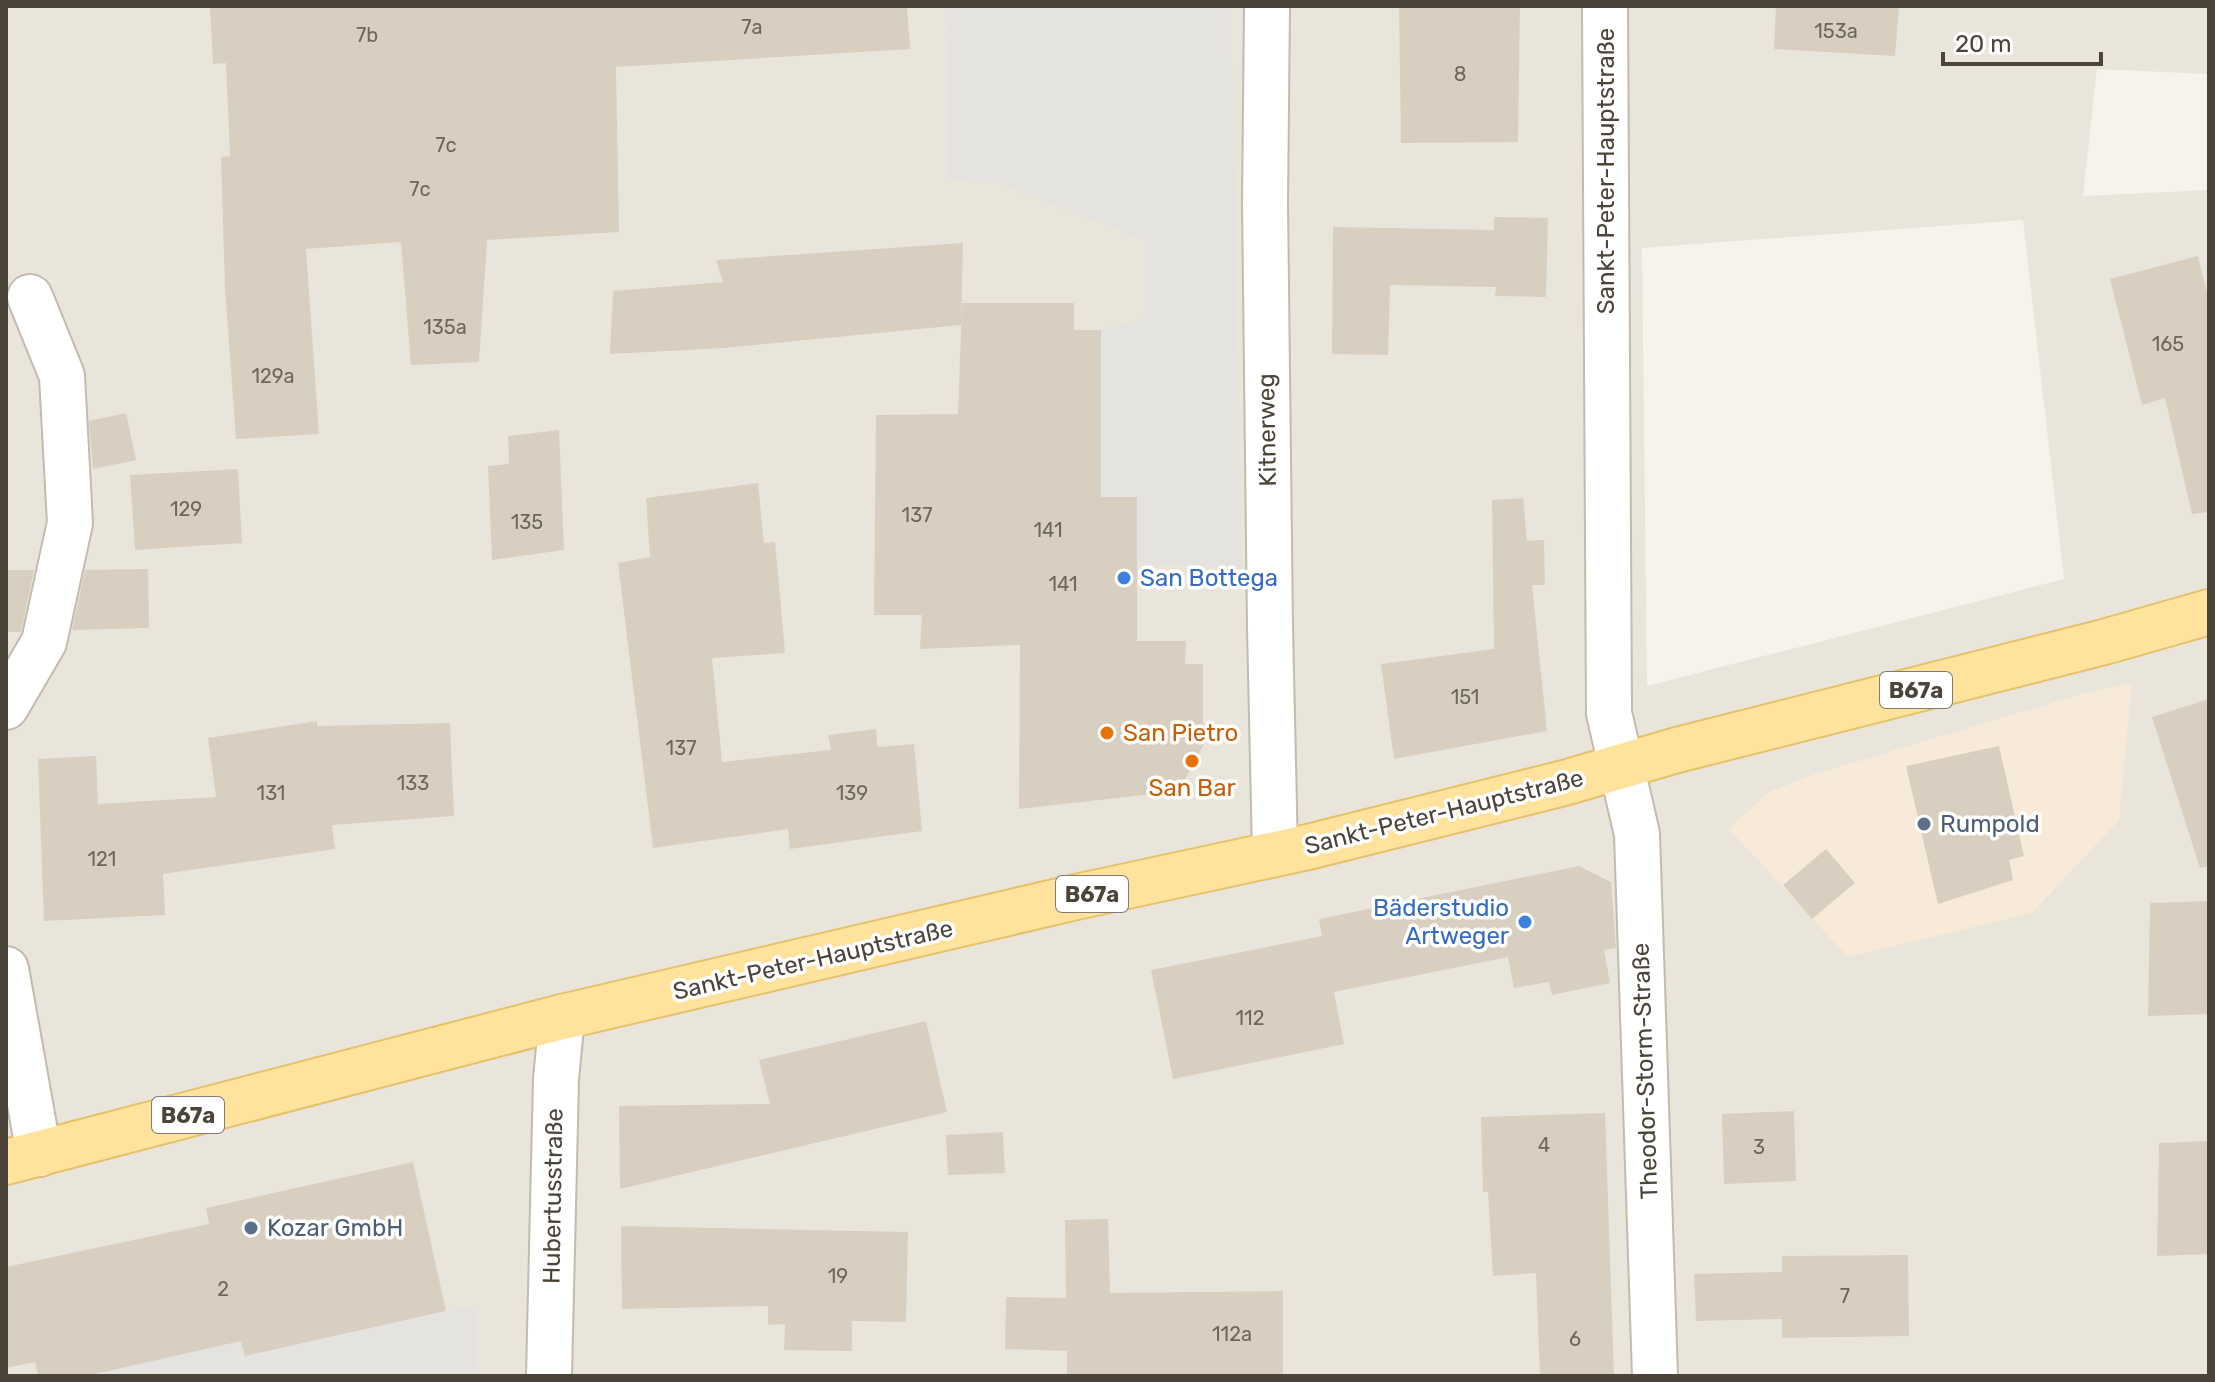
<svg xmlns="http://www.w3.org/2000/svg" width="2215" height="1382" viewBox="0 0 2215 1382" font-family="Rubik,sans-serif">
  <rect width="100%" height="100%" fill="#f6f3ec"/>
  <!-- residential -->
  <path fill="#eae5da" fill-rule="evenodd" d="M6 6H2209V74L2097 69 2083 196 2209 190V1376H6ZM2023 220 2064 579 1647 686 1642 248Z"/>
  <!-- commercial -->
  <path fill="#f7ead8" d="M2132 683 2119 820 2032 913 1848 957 1729 829 1769 792 1812 775 2085 693Z"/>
  <!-- parking -->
  <path fill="#e5e3e0" d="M946 6H1231L1242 569 1137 563V497H1101V330L1145 319 1144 240 996 182 947 181Z
    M477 1305V1376H86L241 1341 246 1356Z"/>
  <!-- building -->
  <path fill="#d8cfc1" d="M210 6H907L910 49 616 67 619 232 487 240 479 362 411 365 401 242 306 249 319 434 236 439 225 288 221 157 230 156 226 63 213 64Z
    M1399 6H1520L1518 142 1401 143Z
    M1776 6H1899L1895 56 1774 49Z
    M1494 217 1548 218 1546 297 1495 296 1496 287 1390 285 1388 355 1332 354 1333 227 1494 230Z
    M963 243 961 325 724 348 610 354 613 291 723 282 716 260Z
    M2198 256 2209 301V512L2192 514 2165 398 2142 405 2110 279Z
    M962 303H1074V330H1101V497H1137V641H1186L1185 664H1203V723L1212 729 1179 791 1019 809 1020 645 920 649 922 615H874L876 415 958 414Z
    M126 413 136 460 93 469 89 421Z
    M559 430 564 550 492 560 488 466 509 464 508 436Z
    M238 469 242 543 135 550 130 475Z
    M758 483 764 543 775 542 785 653 712 658 722 762 831 750 828 735 876 729 877 747 914 744 922 831 790 849 788 829 653 848 618 563 650 557 646 498Z
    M1523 498 1527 541 1544 540 1545 585H1532L1547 731 1394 759 1381 664 1494 649 1492 500Z
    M148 569 149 628 72 630 85 570Z
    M6 570H34L21 632H6Z
    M2209 699V866L2200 868 2152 717Z
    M317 721V726L450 723 454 816 332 825 335 849 163 874 165 915 44 921 38 759 96 756 98 804 216 797 208 738Z
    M1999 746 2024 856 2009 860 2013 880 1938 904 1906 766Z
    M1826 849 1855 883 1812 919 1783 885Z
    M1579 866 1611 882 1616 948 1604 950 1610 983 1552 995 1549 982 1514 988 1508 957 1334 992 1344 1044 1173 1079 1151 970 1322 936 1319 919Z
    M2209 901V1014L2148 1016 2150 903Z
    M926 1021 947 1112 620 1189 619 1106 770 1104 759 1060Z
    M1794 1111 1796 1181 1724 1184 1722 1114Z
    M1605 1113 1614 1376H1540L1536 1273 1493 1276 1488 1192H1483L1481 1117Z
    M1003 1132 1005 1173 948 1175 946 1135Z
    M2209 1141V1254L2157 1256 2159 1143Z
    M413 1162 446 1311 245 1356 241 1341 86 1376H38L35 1362 6 1368V1267L209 1224 206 1208Z
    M1108 1219 1110 1293 1283 1291V1376H1067V1351L1005 1349 1006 1297 1066 1298 1065 1220Z
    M621 1226 908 1232 906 1322 852 1321V1351L784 1350 785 1324 768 1325V1306L622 1309Z
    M1908 1255 1909 1336 1782 1338V1319L1696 1321 1694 1274 1782 1272V1256Z"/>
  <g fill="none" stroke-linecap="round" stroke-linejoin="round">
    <!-- street casing -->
    <g stroke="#c2bbae" stroke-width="48">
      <path id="street" d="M1267 6 1265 202 1270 627 1275 853
        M1605 6 1609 713 1637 834 1655 1376
        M6 707 44 642 70 523 62 376 30 297
        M6 969 39 1154
        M549 1376 556 1079 562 1017"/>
    </g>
    <!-- primary casing -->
    <g stroke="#e6c16a" stroke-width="48">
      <path id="primary" d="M6 1162 562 1017 1076 897 1308 847 1564 783 1677 750 2104 642 2209 612"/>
    </g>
    <!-- street -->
    <use href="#street" stroke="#fff" stroke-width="44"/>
    <!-- primary -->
    <use href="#primary" stroke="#ffe39c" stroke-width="44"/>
  </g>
  <!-- markers -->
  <g fill="#3f7fe0" stroke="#fff" stroke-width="3">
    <circle cx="1124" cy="578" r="8"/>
    <circle cx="1525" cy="922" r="8"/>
  </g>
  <g fill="#e8710a" stroke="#fff" stroke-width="3">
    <circle cx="1107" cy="733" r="8"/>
    <circle cx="1192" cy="761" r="8"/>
  </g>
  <g fill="#5c6f8a" stroke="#fff" stroke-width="3">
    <circle cx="1924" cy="824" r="8"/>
    <circle cx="251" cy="1228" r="8"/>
  </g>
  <g text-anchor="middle" stroke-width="7" stroke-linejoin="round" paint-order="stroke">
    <!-- number labels -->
    <g font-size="20" fill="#6e675b">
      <text x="752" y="34">7a</text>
      <text x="1836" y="38">153a</text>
      <text x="367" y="42">7b</text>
      <text x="1460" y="81">8</text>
      <text x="446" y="152">7c</text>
      <text x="420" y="196">7c</text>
      <text x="445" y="334">135a</text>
      <text x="2168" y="351">165</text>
      <text x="273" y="383">129a</text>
      <text x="186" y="516">129</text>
      <text x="917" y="522">137</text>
      <text x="527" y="529">135</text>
      <text x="1048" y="537">141</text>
      <text x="1063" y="591">141</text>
      <text x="1465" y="704">151</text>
      <text x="681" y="755">137</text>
      <text x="413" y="790">133</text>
      <text x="271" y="800">131</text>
      <text x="852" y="800">139</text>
      <text x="102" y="866">121</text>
      <text x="1250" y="1025">112</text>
      <text x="1544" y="1152">4</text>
      <text x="1759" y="1154">3</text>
      <text x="838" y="1283">19</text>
      <text x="223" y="1296">2</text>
      <text x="1845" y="1303">7</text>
      <text x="1232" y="1341">112a</text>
      <text x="1575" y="1346">6</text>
    </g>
    <!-- shield labels -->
    <g fill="#fff" stroke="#817c74" stroke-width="2">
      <rect x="1880" y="672" width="72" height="36" rx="6"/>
      <rect x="1056" y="876" width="72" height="36" rx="6"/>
      <rect x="152" y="1097" width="72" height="36" rx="6"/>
    </g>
    <g font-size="22" font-weight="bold" fill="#4b4439">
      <text x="1916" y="698">B67a</text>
      <text x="1092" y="902">B67a</text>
      <text x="188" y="1123">B67a</text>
    </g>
    <!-- street labels -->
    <g font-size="24" fill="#4b4439" stroke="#fff">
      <text transform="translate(1606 171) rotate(-90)" y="8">Sankt-Peter-Hauptstraße</text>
      <text transform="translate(1267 430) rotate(-91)" y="8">Kitnerweg</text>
      <text transform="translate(1444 812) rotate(-14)" y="8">Sankt-Peter-Hauptstraße</text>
      <text transform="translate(813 960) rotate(-13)" y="8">Sankt-Peter-Hauptstraße</text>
      <text transform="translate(1645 1071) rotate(-92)" y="8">Theodor-Storm-Straße</text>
      <text transform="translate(553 1196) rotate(-89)" y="8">Hubertusstraße</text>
    </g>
    <!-- shop labels -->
    <g font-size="24" fill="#366cbe" stroke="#fff" text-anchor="start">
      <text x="1140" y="586">San Bottega</text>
      <text x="1509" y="916" text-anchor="end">Bäderstudio<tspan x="1509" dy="28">Artweger</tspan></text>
    </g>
    <!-- food labels -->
    <g font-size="24" fill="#c56008" stroke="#fff" text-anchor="start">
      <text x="1123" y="741">San Pietro</text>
      <text x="1192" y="796" text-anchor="middle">San Bar</text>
    </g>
    <!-- service labels -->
    <g font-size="24" fill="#4e5e75" stroke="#fff" text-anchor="start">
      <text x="1940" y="832">Rumpold</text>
      <text x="267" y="1236">Kozar GmbH</text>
    </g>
  </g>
  <!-- border -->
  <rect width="2215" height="1382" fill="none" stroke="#4b4439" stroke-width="16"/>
  <!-- scale -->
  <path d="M1943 52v12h158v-12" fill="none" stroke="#4b4439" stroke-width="4"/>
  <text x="1955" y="52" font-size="24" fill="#4b4439" stroke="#ffffff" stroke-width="6" paint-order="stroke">20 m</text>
</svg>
